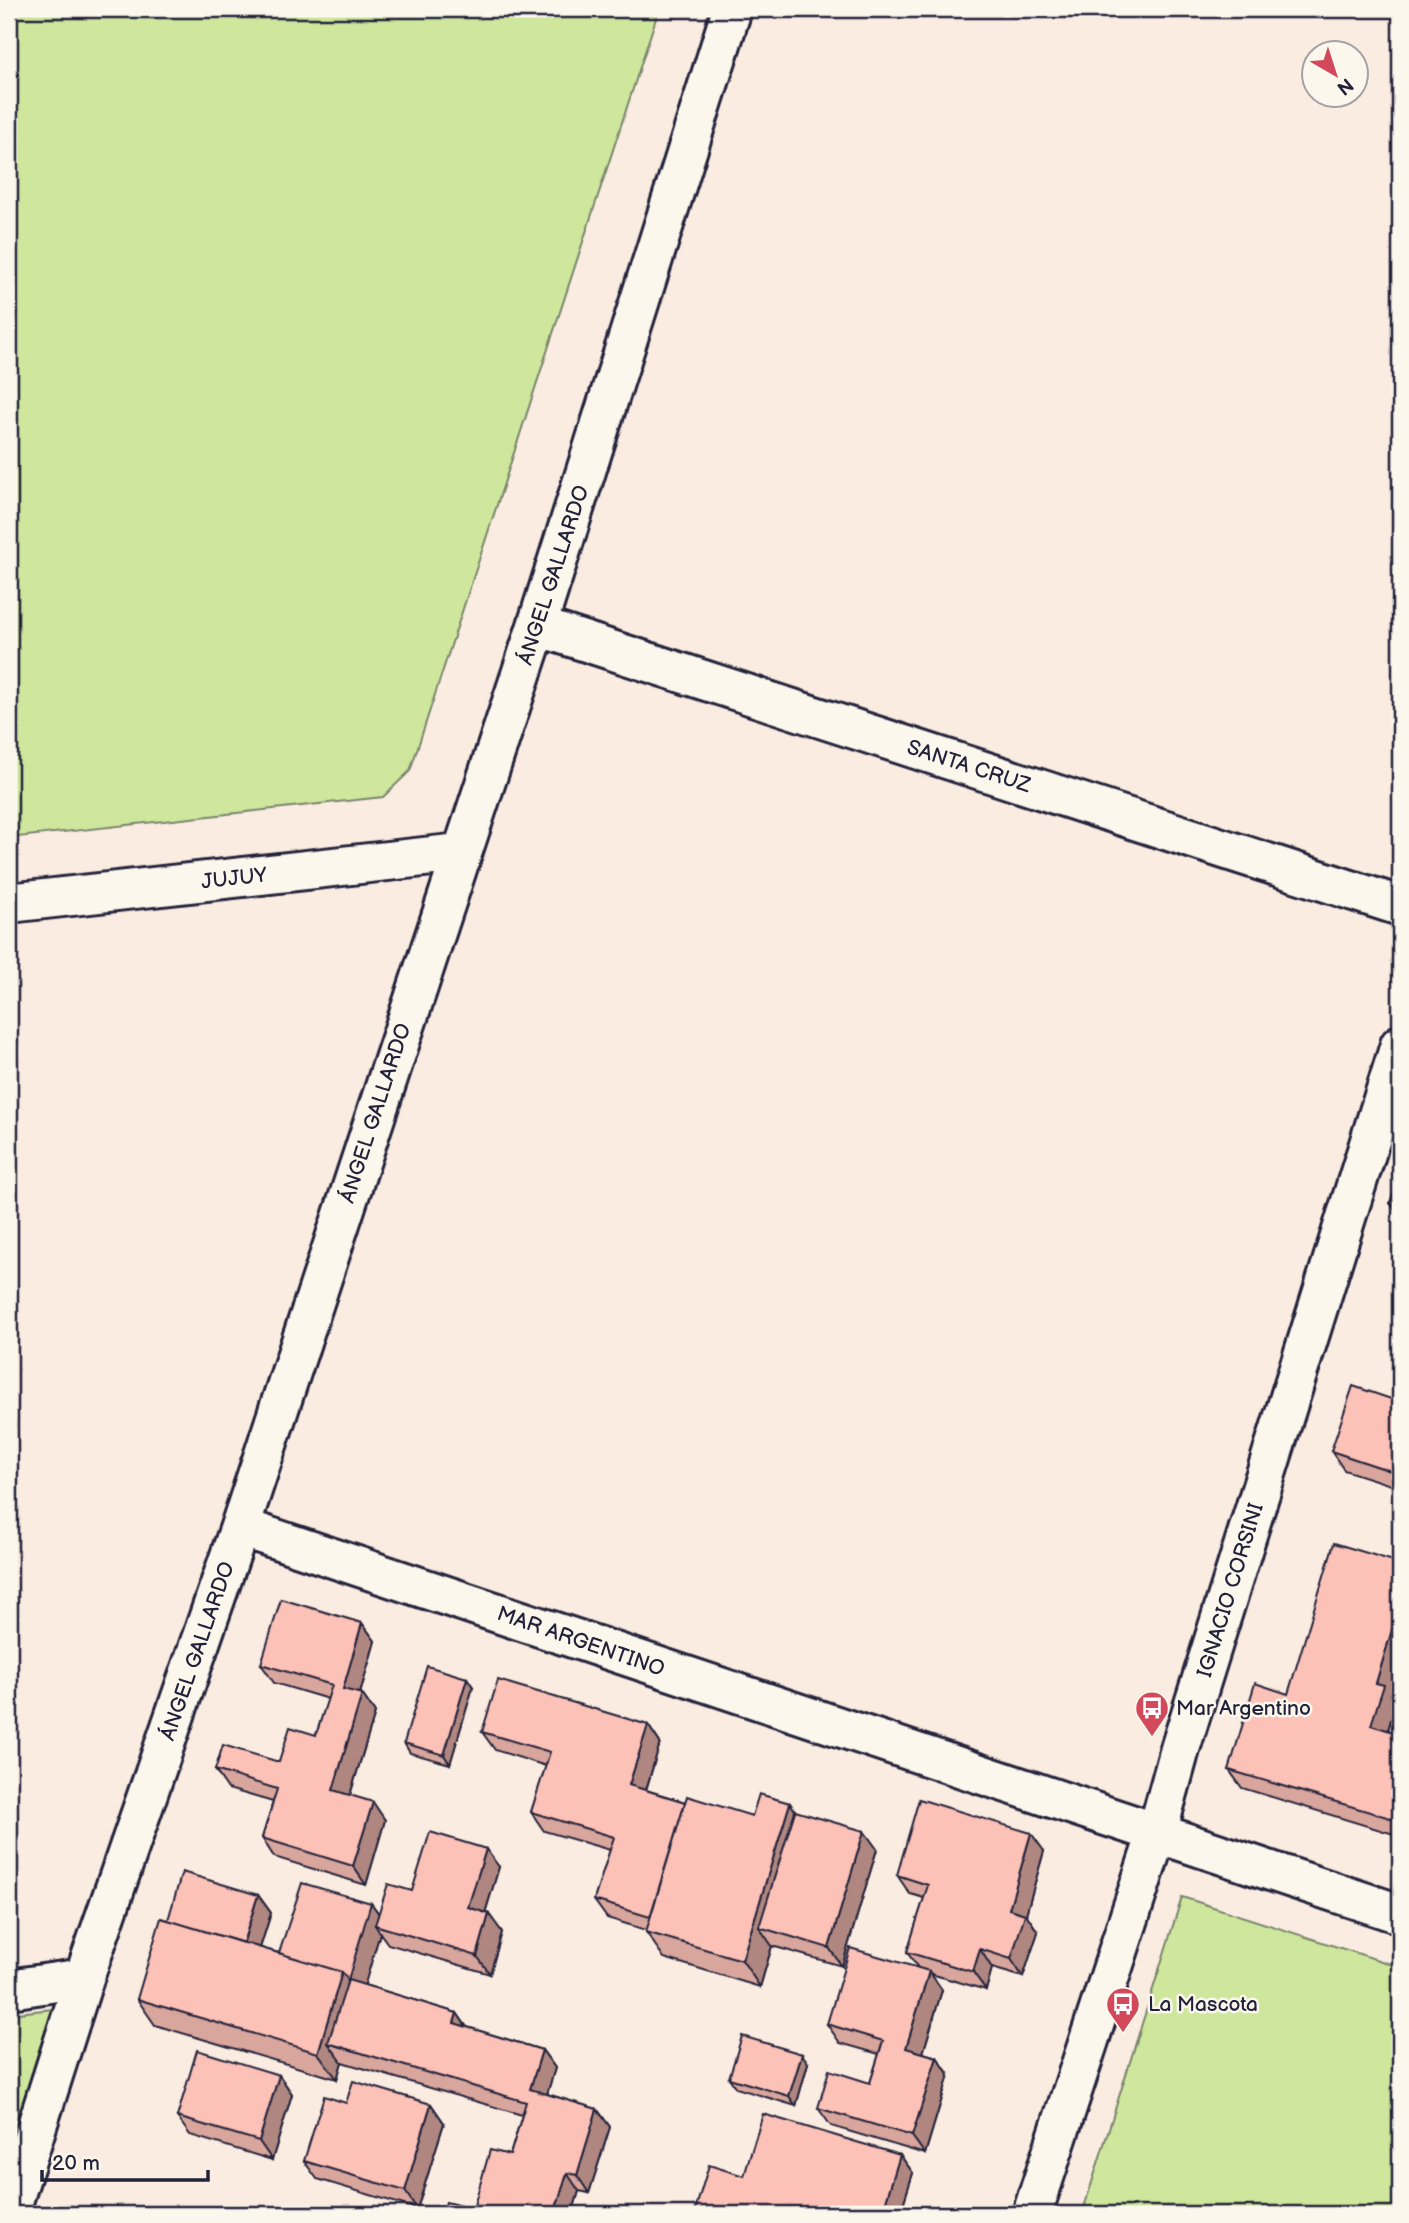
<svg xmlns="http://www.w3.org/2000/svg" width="1409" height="2223" viewBox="0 0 1409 2223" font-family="'Balsamiq Sans',sans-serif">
  <rect width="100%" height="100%" fill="#fbece1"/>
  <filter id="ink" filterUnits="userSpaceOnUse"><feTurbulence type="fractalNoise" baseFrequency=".0143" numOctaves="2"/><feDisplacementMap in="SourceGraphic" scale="14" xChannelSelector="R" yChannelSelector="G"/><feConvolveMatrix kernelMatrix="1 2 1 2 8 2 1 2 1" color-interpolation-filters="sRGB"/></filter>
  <g filter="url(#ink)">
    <!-- green -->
    <path fill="#cfe79d" stroke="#78846c" stroke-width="2" d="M9 9H659L410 771 383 797 9 838Z
      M1182 1897 1400 1967V2214H1082Z
      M53 2009 9 2156V2014Z"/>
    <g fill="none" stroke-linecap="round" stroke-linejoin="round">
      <!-- minor casing -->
      <g stroke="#22223b" stroke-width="44">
        <path id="minor" d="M537 626 1400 906
          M9 903 460 853
          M240 1527 1400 1914
          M9 1989 84 1978
          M9 2214 84 1978 240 1527 537 626 732 9
          M1032 2214 1157 1833 1180 1749 1400 1045"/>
      </g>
      <!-- minor -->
      <use href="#minor" stroke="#fbf7ec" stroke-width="38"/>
    </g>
    <!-- wall -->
    <path fill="#d9a69d" stroke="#22223b" stroke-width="2" d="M1400 1173V1217L1390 1203Z
      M1400 1402V1488L1344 1470 1331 1451Z
      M362 1623 375 1641 360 1694H362L375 1713 350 1795 385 1820 366 1885 274 1857 262 1838 273 1802 228 1789 215 1770 279 1762 316 1735 328 1699 274 1683 261 1664Z
      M467 1678 473 1687 450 1764 410 1753 404 1743Z
      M1288 1694 1391 1695 1396 1703 1388 1730 1400 1734V1836L1242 1788 1229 1770Z
      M648 1725 660 1743 646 1790 685 1802 752 1816 795 1811 877 1849 842 1966 772 1946 760 1987 664 1958 646 1932V1930L607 1918 594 1900 610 1850 544 1831 531 1812 546 1766 495 1750 482 1732Z
      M1044 1851 1026 1914 1038 1932 1023 1977 992 1968 986 1990 931 1974 942 1990 923 2053 937 2057 949 2075 925 2154 831 2126 818 2108 870 2083 879 2054 840 2043 827 2024 918 1968 907 1952 924 1898 910 1894 897 1875Z
      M499 1867 485 1913 502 1932 490 1974 388 1944 380 1933 364 1985 457 2013 467 2027 542 2050 555 2068 547 2094 597 2109 610 2127 589 2193 579 2191 572 2214H442L473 2209 510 2155 522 2115 342 2062 337 2079 155 2025 137 1999 258 1895 271 1913 260 1948 279 1953 371 1903 379 1914 412 1891Z
      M808 2063 796 2106 736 2088 729 2078Z
      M279 2075 292 2094 272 2160 190 2135 177 2117Z
      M346 2103 431 2104 444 2123 417 2209 317 2179 304 2161Z
      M900 2155 913 2173 900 2214H694L744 2176Z"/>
    <!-- shaded-wall -->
    <path fill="#b08780" stroke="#22223b" stroke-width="2" d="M1400 1603V1664L1391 1695 1396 1703 1384 1743 1371 1725 1376 1683Z
      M362 1623 375 1641 356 1707 343 1689Z
      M467 1678 473 1687 450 1764 444 1755Z
      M362 1694 375 1713 346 1808 333 1790Z
      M648 1725 660 1743 642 1803 629 1785Z
      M373 1802 385 1820 366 1885 353 1866Z
      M790 1803 808 1829 759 1927 772 1946 760 1987 742 1960Z
      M864 1831 877 1849 842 1966 829 1948Z
      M1031 1833 1044 1851 1026 1914 1038 1932 1023 1977 1011 1959 1009 1909Z
      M486 1849 499 1867 481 1926 468 1907Z
      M258 1895 271 1913 254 1967 242 1948Z
      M371 1903 384 1921 375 1925 380 1933 346 2048 328 2043 342 2062 337 2079 318 2053 342 1972Z
      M489 1914 502 1932 490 1974 477 1956Z
      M980 1949 992 1968 986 1990 973 1972Z
      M929 1971 942 1990 919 2066 906 2048Z
      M457 2013 469 2031 454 2023Z
      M542 2050 555 2068 543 2107 530 2089Z
      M802 2054 808 2063 796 2106 789 2096Z
      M937 2057 949 2075 925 2154 912 2136Z
      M279 2075 292 2094 272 2160 259 2141Z
      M431 2104 444 2123 417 2209 405 2191Z
      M597 2109 610 2127 589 2193 577 2175Z
      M900 2155 913 2173 900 2214H882Z
      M567 2173 579 2191 572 2214H554Z
      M840 2204 847 2214H836Z"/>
    <!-- building -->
    <path fill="#fcc1b7" stroke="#22223b" stroke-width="2" d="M1400 1173V1206L1390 1203Z
      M1353 1386 1400 1402V1474L1331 1451Z
      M1334 1543 1400 1563V1603L1376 1683 1384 1685 1371 1725 1400 1734V1821L1229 1770 1255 1683 1288 1694Z
      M281 1599 362 1623 343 1689 362 1694 333 1790 373 1802 353 1866 262 1838 277 1789 215 1770 223 1745 279 1762 290 1727 316 1735 332 1685 261 1664Z
      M427 1666 467 1678 444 1755 404 1743Z
      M498 1680 648 1725 629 1785 685 1802 650 1917 594 1900 614 1837 531 1812 550 1752 482 1732Z
      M759 1794 790 1803 742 1960 646 1932 687 1796 752 1816Z
      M919 1799 1031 1833 1009 1909 1025 1914 1011 1959 980 1949 973 1972 907 1952 928 1885 897 1875Z
      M795 1811 864 1831 829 1948 759 1927Z
      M430 1832 486 1849 468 1907 489 1914 477 1956 375 1925 388 1884 412 1891Z
      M182 1872 258 1895 243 1943 168 1920Z
      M302 1883 371 1903 348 1980 342 1972 279 1953Z
      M161 1918 342 1972 318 2053 137 1999Z
      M850 1948 929 1971 906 2048 937 2057 912 2136 818 2108 829 2070 870 2083 883 2041 827 2024Z
      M348 1980 457 2013 454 2023 542 2050 530 2089 597 2109 577 2175 567 2173 554 2214H442L446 2202 473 2209 490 2150 510 2155 526 2102 328 2043Z
      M742 2036 802 2054 789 2096 729 2078Z
      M197 2050 279 2075 259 2141 177 2117Z
      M353 2081 431 2104 405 2191 304 2161 324 2096 346 2103Z
      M763 2114 900 2155 882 2214H874L840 2204 836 2214H694L709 2165 744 2176Z
      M68 2205 96 2214H65Z"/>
  </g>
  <!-- icons -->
  <defs>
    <g id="bus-pin" transform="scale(1.75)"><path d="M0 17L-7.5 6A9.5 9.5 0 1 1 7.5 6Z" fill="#d1495b" stroke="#fbf7ec"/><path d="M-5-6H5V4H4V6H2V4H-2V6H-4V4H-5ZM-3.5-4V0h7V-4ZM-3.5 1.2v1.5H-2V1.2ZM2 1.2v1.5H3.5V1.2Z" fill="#fff"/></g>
  </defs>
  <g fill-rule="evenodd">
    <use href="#bus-pin" x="1152" y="1708"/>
    <use href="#bus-pin" x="1123" y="2004"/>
  </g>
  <g text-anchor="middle" stroke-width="5" stroke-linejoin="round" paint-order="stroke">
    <!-- street labels -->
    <g font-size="21" fill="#22223b" stroke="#fbf7ec">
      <text transform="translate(553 575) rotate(-72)" y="7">ÁNGEL GALLARDO</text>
      <text transform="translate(969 766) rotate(18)" y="7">SANTA CRUZ</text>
      <text transform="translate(234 878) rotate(-6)" y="7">JUJUY</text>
      <text transform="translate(375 1113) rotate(-72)" y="7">ÁNGEL GALLARDO</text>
      <text transform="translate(1230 1590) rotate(-73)" y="7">IGNACIO CORSINI</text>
      <text transform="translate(581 1641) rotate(19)" y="7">MAR ARGENTINO</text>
      <text transform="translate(197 1651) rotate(-71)" y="7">ÁNGEL GALLARDO</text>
    </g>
    <!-- poi labels -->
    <g font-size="21" fill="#22223b" stroke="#fbf7ec" text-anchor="start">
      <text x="1176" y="1715">Mar Argentino</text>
      <text x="1148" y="2011">La Mascota</text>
    </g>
  </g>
  <!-- margin -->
  <rect width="1409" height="2223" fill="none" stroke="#fbf7ec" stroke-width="35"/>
  <rect x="18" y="18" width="1374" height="2188" fill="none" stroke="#22223b" stroke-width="2.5" filter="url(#ink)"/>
  <!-- north arrow -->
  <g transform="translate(1335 74) rotate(141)"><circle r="33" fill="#fbf7ec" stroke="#a4a2a5" stroke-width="2"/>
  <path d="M0-5L12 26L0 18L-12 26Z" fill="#d1495b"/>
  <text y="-10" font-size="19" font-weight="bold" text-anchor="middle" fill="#22223b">N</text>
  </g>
  <!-- scale -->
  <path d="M42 2170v10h166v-10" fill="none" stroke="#22223b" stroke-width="3.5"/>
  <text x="52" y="2170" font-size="21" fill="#22223b" stroke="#fbf7ec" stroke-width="5" paint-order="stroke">20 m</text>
</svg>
